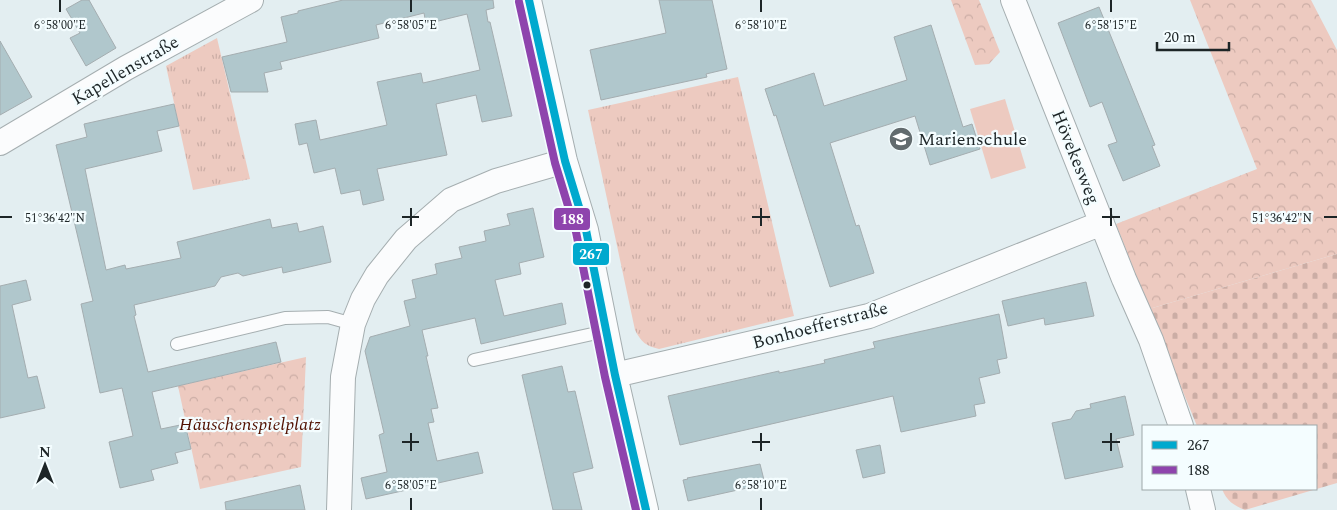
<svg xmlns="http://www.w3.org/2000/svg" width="1337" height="510" viewBox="0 0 1337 510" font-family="Spectral,serif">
  <defs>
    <pattern id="grass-tufts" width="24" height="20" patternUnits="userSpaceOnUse" patternTransform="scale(1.25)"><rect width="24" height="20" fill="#edcac0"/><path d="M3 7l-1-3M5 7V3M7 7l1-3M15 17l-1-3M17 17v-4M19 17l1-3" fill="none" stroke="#cbada5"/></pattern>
    <pattern id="cemetery-stones" width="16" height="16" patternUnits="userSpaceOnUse" patternTransform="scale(1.25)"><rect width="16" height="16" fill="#edcac0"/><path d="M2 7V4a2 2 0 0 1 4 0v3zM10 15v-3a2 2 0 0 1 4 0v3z" fill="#cbada5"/></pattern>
    <pattern id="park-crowns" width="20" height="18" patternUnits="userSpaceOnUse" patternTransform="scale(1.25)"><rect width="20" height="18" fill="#edcac0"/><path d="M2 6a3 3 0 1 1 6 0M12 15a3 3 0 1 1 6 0" fill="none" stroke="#cbada5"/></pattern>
  </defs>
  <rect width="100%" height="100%" fill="#e3eef1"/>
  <!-- grass -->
  <path fill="url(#grass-tufts)" d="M217 38 250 179 193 190 166 66Z
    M738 77 794 316 659 349C646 346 641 342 635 330L588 110Z"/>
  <!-- cemetery -->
  <path fill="url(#cemetery-stones)" d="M1337 254V483L1245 510C1233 505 1227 501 1222 489H1316V426H1197L1149 309Z"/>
  <!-- park -->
  <path fill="url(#park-crowns)" d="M951 0H979L1000 52 989 64 975 65Z
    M1190 0H1311L1337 50V254L1149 309 1116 224 1257 169Z
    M306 357 301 467 200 489 178 386Z"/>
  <!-- pitch -->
  <path fill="#edcac0" d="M1005 99 1026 168 991 179 970 109Z"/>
  <!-- building -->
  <path fill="#b0c7cc" stroke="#a4adb0" d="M82 0H89L116 48 86 66 70 38 80 33 66 9Z
    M343 0H493L494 8 486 10 488 22H490L512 116 482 122 476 95 436 104 447 155 377 169 384 200 363 205 360 190 341 194 335 168 314 173 307 143 299 145 295 124 316 120 320 140 387 125 377 82 421 73 423 83 480 70 467 14 426 24 424 13 376 25 379 38 280 62 282 69 264 73 268 92H231L222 57 287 42 281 17 298 13V11Z
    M659 0H712L727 69 706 74 707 77 601 100 590 50 666 33Z
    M1099 7 1155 145 1152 146 1160 166 1123 181 1108 145 1117 142 1102 102 1090 107 1058 23Z
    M931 25 963 127 972 124 980 149 930 165 915 116 830 143 856 226 859 225 874 273 830 287 776 115 774 116 765 89 814 73 824 106 907 80 894 37Z
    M0 41 32 97 0 115Z
    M174 104 179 126 157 131 162 151 85 169 106 270 125 265 126 269 181 258 177 242 270 219 272 228 297 223 299 232 323 226 331 262 283 273 282 267 243 276 238 273 221 277 215 286 134 305 136 315 134 316 148 372 276 342 281 362 152 392 161 429 185 424 191 449 175 453 178 463 151 470 154 480 120 488 109 442 133 436 122 388 100 393 81 304 93 301 56 145 87 137 84 124Z
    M533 208 544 257 519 263 521 274 495 280 504 316 562 303 566 324 481 344 475 318 422 330 428 356H426L438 408 431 409 434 422 428 423 437 461 478 452 483 473 366 499 361 478 387 472 379 435 384 433 365 351 370 337 410 326 404 301 416 298 412 280 437 274 435 264 462 258 459 247 486 241 484 231 510 225 507 214Z
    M26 280 31 300 12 305 28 378 37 376 45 408 0 418V286Z
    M1086 282 1094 316 1045 325 1044 318 1008 326 1002 301Z
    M999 314 1007 358 997 360 1000 373 979 378 985 403 974 405 976 416 901 432 893 396 680 445 668 396 779 371V373L825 363 824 360 875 348 873 342Z
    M562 366 568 392 575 391 593 468 573 473 582 510H553L522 375Z
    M1125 396 1134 435 1116 439 1123 467 1065 479 1052 423 1071 419 1076 411 1091 408 1090 404Z
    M880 445 885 473 863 478 856 450Z
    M760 464 765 484 688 501 683 480 688 479 687 478Z
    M300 485 305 510H226L225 502Z"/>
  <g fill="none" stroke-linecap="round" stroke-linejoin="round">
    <!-- lane casing -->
    <g stroke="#a5aeb0" stroke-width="14">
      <path id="lane" d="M177 344 285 318 328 317 353 324
        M474 360 606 331"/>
    </g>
    <!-- street casing -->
    <g stroke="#a5aeb0" stroke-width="26">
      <path id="street" d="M529 0 565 161 586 230 615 375 646 510
        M1013 0 1124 279 1151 340 1181 426
        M0 143 126 68 251 0
        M615 375 869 316 1102 223
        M1198 489 1203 510
        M339 510 343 377 353 324 363 299 377 275 406 239 451 200 496 181 565 161"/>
    </g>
    <!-- lane -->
    <use href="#lane" stroke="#fbfcfd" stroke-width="12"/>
    <!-- street -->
    <use href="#street" stroke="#fbfcfd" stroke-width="24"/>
    <!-- bus-1 casing -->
    <g stroke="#f4fdff" stroke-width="11">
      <path id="bus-1" d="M529 0 565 161 586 230 615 375 646 510"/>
    </g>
    <!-- bus-2 casing -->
    <g stroke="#f4fdff" stroke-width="11">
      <path id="bus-2" d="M519 2 555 163 576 232 605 377 636 510"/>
    </g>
    <!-- bus-1 -->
    <use href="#bus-1" stroke="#00a9ce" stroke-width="8"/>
    <!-- bus-2 -->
    <use href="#bus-2" stroke="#8e44ad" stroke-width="8"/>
  </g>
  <!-- ticks -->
  <path fill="none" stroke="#1d2527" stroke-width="2" d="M60 0V12M411 0V12M761 0V12M1111 0V12M411 208V226M761 208V226M1111 208V226M0 217H12M402 217H419M752 217H770M1102 217H1120M1324 217H1337M411 433V451M761 433V451M1111 433V451M402 442H419M752 442H770M1102 442H1120M411 498V510M761 498V510"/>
  <!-- icons -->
  <defs>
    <g id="school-disc" transform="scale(1.25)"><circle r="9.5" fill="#626b6e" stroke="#f4fdff"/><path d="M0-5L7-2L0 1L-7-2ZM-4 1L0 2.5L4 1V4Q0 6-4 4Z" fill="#fff"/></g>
  </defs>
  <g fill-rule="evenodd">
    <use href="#school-disc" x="901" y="139"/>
  </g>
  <!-- markers -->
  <circle fill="#1d2527" stroke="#f4fdff" stroke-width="2" cx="587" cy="285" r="4.5"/>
  <g text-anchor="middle" stroke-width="4.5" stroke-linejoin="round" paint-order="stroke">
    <!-- street labels -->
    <g font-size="18" fill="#1d2527" stroke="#f4fdff">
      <text transform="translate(125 70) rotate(-30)" y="6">Kapellenstraße</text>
      <text transform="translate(1076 157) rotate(68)" y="6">Hövekesweg</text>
      <text transform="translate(820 325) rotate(-15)" y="6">Bonhoefferstraße</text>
    </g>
    <!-- poi labels -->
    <g font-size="18" fill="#1d2527" stroke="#f4fdff" text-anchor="start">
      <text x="918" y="145">Marienschule</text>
    </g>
    <!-- park labels -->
    <g font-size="18" font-style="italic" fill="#511100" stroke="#f4fdff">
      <text x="250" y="430">Häuschenspielplatz</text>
    </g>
  </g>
  <g font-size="12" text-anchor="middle" fill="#1d2527" stroke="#f4fdff" stroke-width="4.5" stroke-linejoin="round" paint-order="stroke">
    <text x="60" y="29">6°58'00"E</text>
    <text x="411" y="29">6°58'05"E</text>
    <text x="761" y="29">6°58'10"E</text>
    <text x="1111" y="29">6°58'15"E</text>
    <text x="55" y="222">51°36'42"N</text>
    <text x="1282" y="222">51°36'42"N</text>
    <text x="411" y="489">6°58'05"E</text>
    <text x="761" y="489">6°58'10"E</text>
  </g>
  <g stroke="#f4fdff" stroke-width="2">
    <rect x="553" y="207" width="38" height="24" rx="5" fill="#8e44ad"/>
    <rect x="572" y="242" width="38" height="24" rx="5" fill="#00a9ce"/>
  </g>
  <g font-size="14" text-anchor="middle" font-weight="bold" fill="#fff">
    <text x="572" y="224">188</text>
    <text x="591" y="259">267</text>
  </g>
  <!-- legend -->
  <rect x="1142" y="425" width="175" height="65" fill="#f4fdff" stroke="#9ea7a9"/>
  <rect x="1152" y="441" width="25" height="8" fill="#00a9ce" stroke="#9ea7a9"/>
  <text x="1187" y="450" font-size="15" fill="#1d2527">267</text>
  <rect x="1152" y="466" width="25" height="8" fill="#8e44ad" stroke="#9ea7a9"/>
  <text x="1187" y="475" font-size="15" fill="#1d2527">188</text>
  <!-- north arrow -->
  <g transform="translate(45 465)" stroke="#f4fdff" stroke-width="4" paint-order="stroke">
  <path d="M0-4L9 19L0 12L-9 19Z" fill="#1d2527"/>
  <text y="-8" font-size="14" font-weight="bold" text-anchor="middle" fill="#1d2527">N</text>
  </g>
  <!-- scale -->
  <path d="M1157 42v8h72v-8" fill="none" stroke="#1d2527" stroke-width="2.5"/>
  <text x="1164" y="42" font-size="15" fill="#1d2527" stroke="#f4fdff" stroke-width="4" paint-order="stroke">20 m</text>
</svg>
